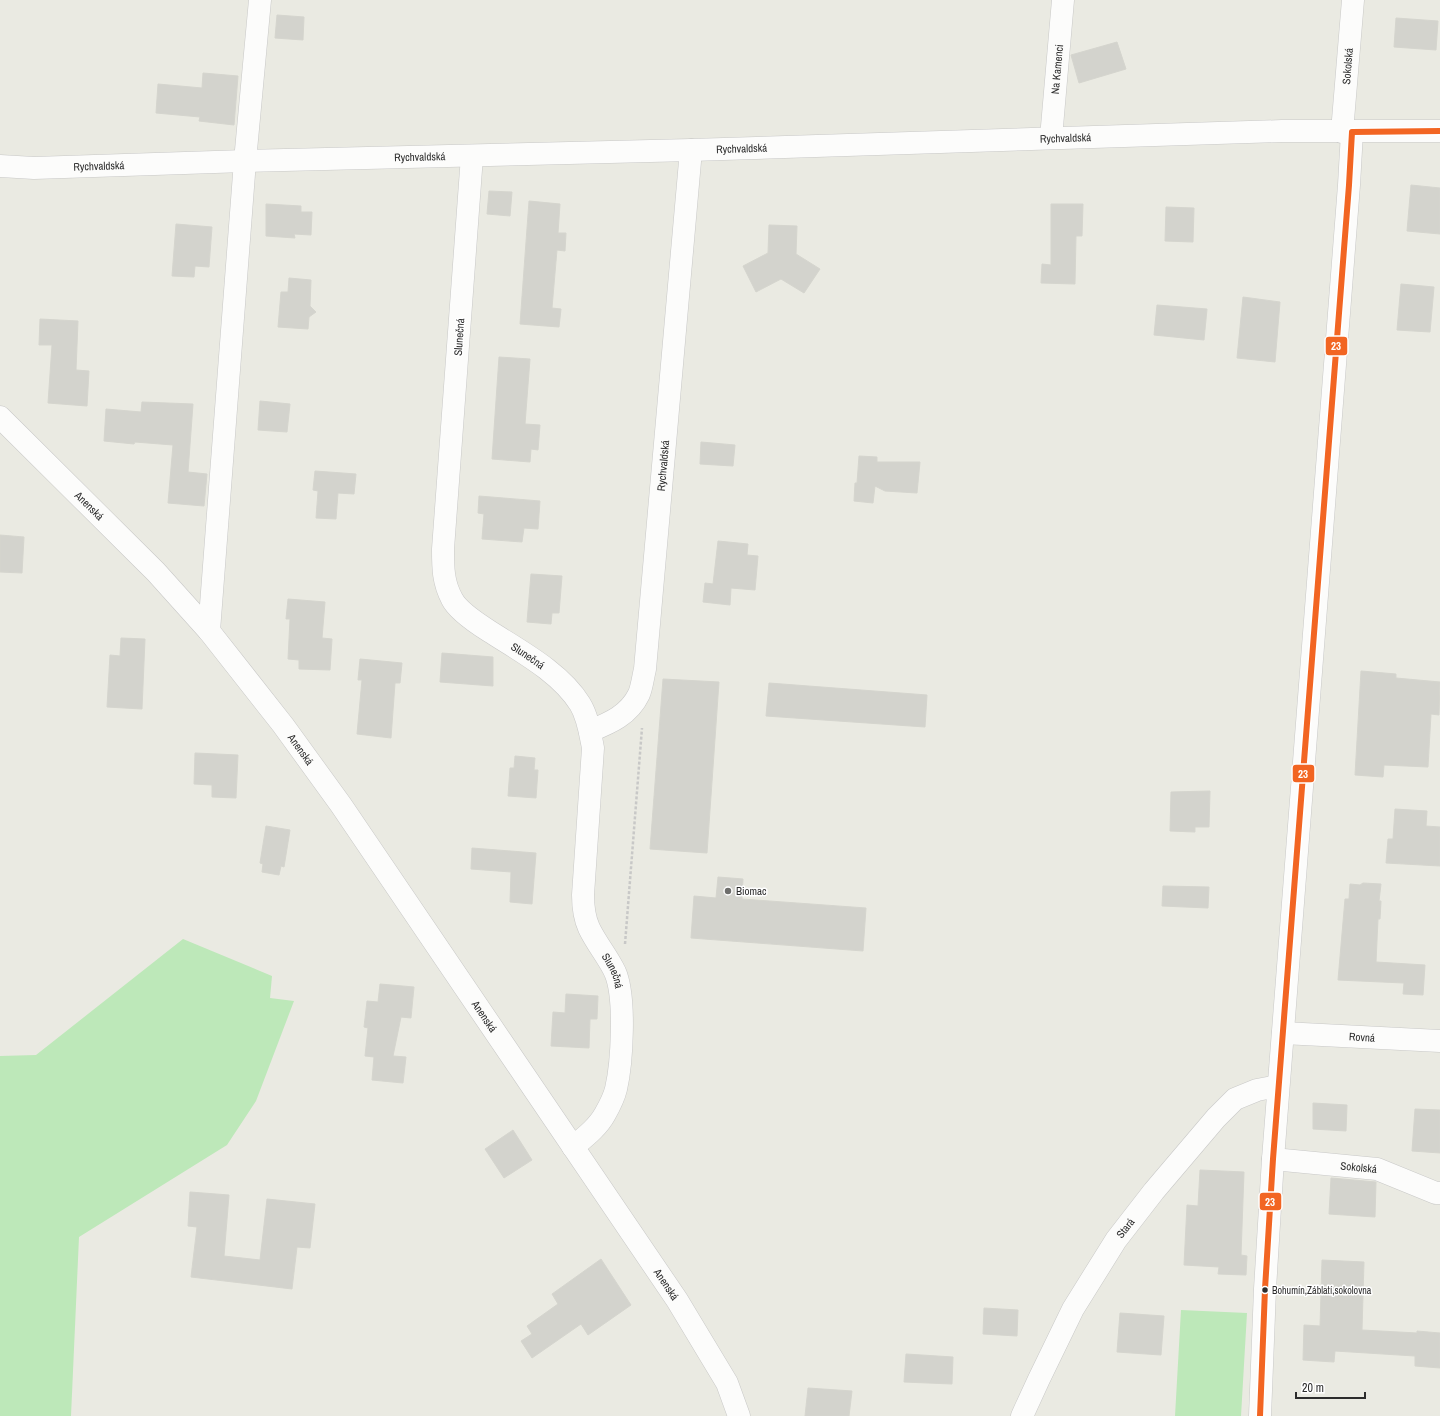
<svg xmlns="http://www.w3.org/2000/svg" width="1440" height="1416" viewBox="0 0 1440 1416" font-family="'Archivo Narrow',sans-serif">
  <rect width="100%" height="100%" fill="#eaeae2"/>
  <!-- green -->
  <path fill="#bde8b9" d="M183 939 272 976 270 998 294 1001 256 1101 227 1145 79 1237 71 1416H0V1056L36 1055Z
    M1181 1310 1247 1313 1241 1416H1175Z"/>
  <!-- building -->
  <path fill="#d3d3cd" stroke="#d5d5ce" d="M277 15 304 17 303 40 275 38Z
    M1396 18 1438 21 1436 50 1394 47Z
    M1117 42 1126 69 1079 83 1071 55Z
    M203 73 238 76 234 125 199 121 200 117 156 113 158 84 202 88Z
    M1411 185 1440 188V234L1407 231Z
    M489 191 512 192 510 216 487 214Z
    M529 201 560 204 558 233H566L565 251 557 250 552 308 561 309 559 327 520 324Z
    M266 204 301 206V212H312L311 235 294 234 295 238 266 236Z
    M1051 204H1083L1082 236H1076L1075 284 1041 283 1042 264 1051 265Z
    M1166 207 1194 208 1193 242 1165 241Z
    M176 224 212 227 209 267 195 266 194 277 172 276Z
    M769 225 797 226 796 254 820 269 804 293 781 279 756 292 743 266 768 253Z
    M289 278 311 280 310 306 316 312 309 317 308 329 278 327 281 292H288Z
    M1401 284 1434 287 1430 332 1397 330Z
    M1243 297 1280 302 1275 362 1237 358Z
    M1157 305 1207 309 1204 340 1154 335Z
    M40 319 78 321 76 370 89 371 87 406 48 403 52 345H39Z
    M499 357 530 359 525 424 540 425 538 450 531 449 530 462 492 459Z
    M260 401 290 404 287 432 258 430Z
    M142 402 193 404 188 472 207 474 204 506 168 503 173 445 135 442 134 444 104 441 106 409 141 412Z
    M701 442 735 445 733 466 700 464Z
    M859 456 877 457V462H920L917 493 885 491 875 486 873 503 854 501 855 483H857Z
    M315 471 356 474 354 494 338 493 336 519 316 518 318 491 313 490Z
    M479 496 540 501 538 529 524 528 522 542 482 539 484 514 478 513Z
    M0 535 24 537 22 573 0 572Z
    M718 541 748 544 747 555 758 556 755 590 731 588 730 605 703 602 705 583 713 584Z
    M531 574 562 576 559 613H552L551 624 527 622Z
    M288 599 325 602 322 638 332 639 330 670 299 669V660L288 659 290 619H286Z
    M121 638 145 639 142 709 107 707 110 655 120 656Z
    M442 653 493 657V686L440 682Z
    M360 659 402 663 400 683H395L391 738 357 734 362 680H358Z
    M1361 671 1396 674V678L1440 682 1439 715 1431 714 1428 767 1384 765 1383 777 1355 775Z
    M663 679 719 682 707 853 650 849Z
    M769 683 927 695 925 727 766 716Z
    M195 753 238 755 236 798 212 797V785L194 784Z
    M515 756 535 758 534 770H538L536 798 508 796 510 768H514Z
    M1210 791 1209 827H1195V832L1170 831 1171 792Z
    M1395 809 1427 811 1426 826 1440 827V866L1386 863 1388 839H1393Z
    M266 826 290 830 284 867 281 866 279 875 262 872 263 864 260 863Z
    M472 848 536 853 532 904 510 902 511 872 471 869Z
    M718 877 743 879 742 899 866 908 863 951 691 938 694 896 716 898Z
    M1363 883 1381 884 1379 901H1381L1380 919H1378L1376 962 1425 965 1423 995 1403 994 1404 983 1338 980 1345 899H1349L1350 884 1360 885Z
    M1163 886 1209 887 1208 908 1162 906Z
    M380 984 414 987 411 1018 401 1017 393 1056 406 1057 403 1083 372 1080 374 1057 365 1056 368 1028 364 1027 367 1001 378 1002Z
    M566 994 598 996 597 1019H590L589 1048 551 1046 553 1012 565 1013Z
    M1313 1103 1347 1105 1346 1131 1313 1129Z
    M1415 1109 1440 1110V1153L1412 1151Z
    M513 1130 532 1160 504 1178 485 1149Z
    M1200 1170 1244 1172 1241 1255 1247 1256 1246 1275 1218 1274 1219 1267 1184 1265 1187 1205 1198 1206Z
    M1331 1178 1376 1182 1375 1217 1329 1214Z
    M190 1192 229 1195 224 1256 260 1260 267 1199 315 1204 310 1248 297 1247 292 1289 191 1277 197 1227 188 1226Z
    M601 1259 631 1305 588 1335 581 1324 532 1358 521 1341 532 1334 527 1326 558 1304 552 1294Z
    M1322 1260 1364 1262 1362 1330 1417 1333V1331L1440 1333V1368L1415 1366V1356L1335 1351 1334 1362 1303 1360 1304 1325 1320 1326Z
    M984 1308 1018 1310 1017 1336 983 1334Z
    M1120 1313 1164 1316 1161 1355 1117 1352Z
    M906 1354 953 1357 952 1384 904 1382Z
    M808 1388 852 1391 849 1416H805Z"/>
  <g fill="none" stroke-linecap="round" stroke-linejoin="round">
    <!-- street casing -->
    <g stroke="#c8c8c7" stroke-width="23">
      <g id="street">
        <path id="s1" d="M1342 132 1353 0"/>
        <path id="s2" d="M1051 138 1063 0"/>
        <path id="s3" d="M472 156 443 549C443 568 443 582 452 599 458 611 478 624 489 631 520 651 560 672 580 704 588 717 590 733 593 748L583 895C583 906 584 917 589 928 596 943 608 957 615 972 626 997 622 1063 616 1089 614 1097 609 1107 605 1114 598 1127 585 1137 573 1147"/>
        <path id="s4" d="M0 417 156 572 209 631 283 725 341 805 677 1300 727 1383 739 1416"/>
        <path d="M209 631 245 161 260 0"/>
        <path id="s5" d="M590 731C610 723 629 715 639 694 642 687 643 677 645 669L691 150"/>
        <path id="s6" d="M1283 1033 1440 1041"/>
        <path id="s7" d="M1273 1159 1377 1169 1436 1193H1440"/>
        <path id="s8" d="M1022 1416 1039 1379 1073 1309 1116 1240 1154 1191 1216 1118 1235 1099 1257 1090 1278 1086"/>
      </g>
    </g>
    <!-- secondary casing -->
    <g stroke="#c8c8c7" stroke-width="23">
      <g id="secondary">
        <path id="s9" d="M0 166 34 168 245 161 691 150 1282 131H1440"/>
        <path d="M1260 1416 1265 1289 1273 1159 1349 185 1352 132"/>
      </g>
    </g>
    <!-- path -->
    <path stroke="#c8c8c7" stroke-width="2.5" stroke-dasharray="3 2" stroke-linecap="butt" d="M625 944 642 728"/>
    <!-- street -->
    <use href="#street" stroke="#fcfcfb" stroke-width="22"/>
    <!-- secondary -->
    <use href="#secondary" stroke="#fcfcfb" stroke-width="22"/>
    <!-- bus-1 casing -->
    <g stroke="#fff" stroke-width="9">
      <path id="bus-1" d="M1352 132 1440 131
        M1260 1416 1265 1289 1273 1159 1349 185 1352 132"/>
    </g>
    <!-- bus-1 -->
    <use href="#bus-1" stroke="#f26522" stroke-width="6"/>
  </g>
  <!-- markers -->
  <circle fill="#6e6e6c" stroke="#fff" stroke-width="1.5" cx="728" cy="891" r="4"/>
  <circle fill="#2c2c2c" stroke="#fff" stroke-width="1.5" cx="1265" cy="1290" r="3.5"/>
  <g text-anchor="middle" stroke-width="3" stroke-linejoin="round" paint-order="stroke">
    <!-- bus labels -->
    <g font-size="10" fill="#2c2c2c" stroke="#fff" text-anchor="start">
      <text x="1272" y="1294">Bohumín,Záblatí,sokolovna</text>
    </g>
    <!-- street labels -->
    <g font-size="11" fill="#2c2c2c" stroke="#fff">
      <text dy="4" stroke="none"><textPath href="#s1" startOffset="66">Sokolská</textPath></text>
      <text dy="4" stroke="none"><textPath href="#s2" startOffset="69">Na Kamenci</textPath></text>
      <text dy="4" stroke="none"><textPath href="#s9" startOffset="1066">Rychvaldská</textPath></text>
      <text dy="4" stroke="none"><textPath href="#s9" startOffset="742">Rychvaldská</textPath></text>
      <text dy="4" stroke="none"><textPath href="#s9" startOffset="420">Rychvaldská</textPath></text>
      <text dy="4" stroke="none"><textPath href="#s9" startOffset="99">Rychvaldská</textPath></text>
      <text transform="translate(459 337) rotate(-86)" y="4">Slunečná</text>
      <text dy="4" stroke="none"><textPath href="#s5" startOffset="293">Rychvaldská</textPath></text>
      <text dy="4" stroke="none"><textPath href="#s4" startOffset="126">Anenská</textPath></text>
      <text dy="4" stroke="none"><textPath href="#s3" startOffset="541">Slunečná</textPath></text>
      <text dy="4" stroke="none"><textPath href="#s4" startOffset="449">Anenská</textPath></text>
      <text dy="4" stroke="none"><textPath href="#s3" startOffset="889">Slunečná</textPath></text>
      <text dy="4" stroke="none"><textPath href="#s4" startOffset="773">Anenská</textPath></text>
      <text dy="4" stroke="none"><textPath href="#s6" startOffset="79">Rovná</textPath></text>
      <text dy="4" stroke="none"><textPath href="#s7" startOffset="86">Sokolská</textPath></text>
      <text dy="4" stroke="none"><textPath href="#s8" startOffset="215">Stará</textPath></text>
      <text dy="4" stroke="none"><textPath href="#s4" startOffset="1097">Anenská</textPath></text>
    </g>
    <!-- poi labels -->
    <g font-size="11" fill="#2c2c2c" stroke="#fff" text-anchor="start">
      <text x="736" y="895">Biomac</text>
    </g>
  </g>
  <g stroke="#fff" stroke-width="1.5">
    <rect x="1325" y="336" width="23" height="20" rx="4" fill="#f26522"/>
    <rect x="1292" y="764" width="23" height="19" rx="4" fill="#f26522"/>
    <rect x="1259" y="1192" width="23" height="19" rx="4" fill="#f26522"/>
  </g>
  <g font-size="11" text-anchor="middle" font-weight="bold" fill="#fff">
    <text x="1336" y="350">23</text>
    <text x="1303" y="778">23</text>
    <text x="1270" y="1206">23</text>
  </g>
  <!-- scale -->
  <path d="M1296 1392v6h69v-6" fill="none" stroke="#2c2c2c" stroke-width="2"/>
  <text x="1302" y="1392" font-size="12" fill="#2c2c2c" stroke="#ffffff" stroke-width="3" paint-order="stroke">20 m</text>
</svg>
